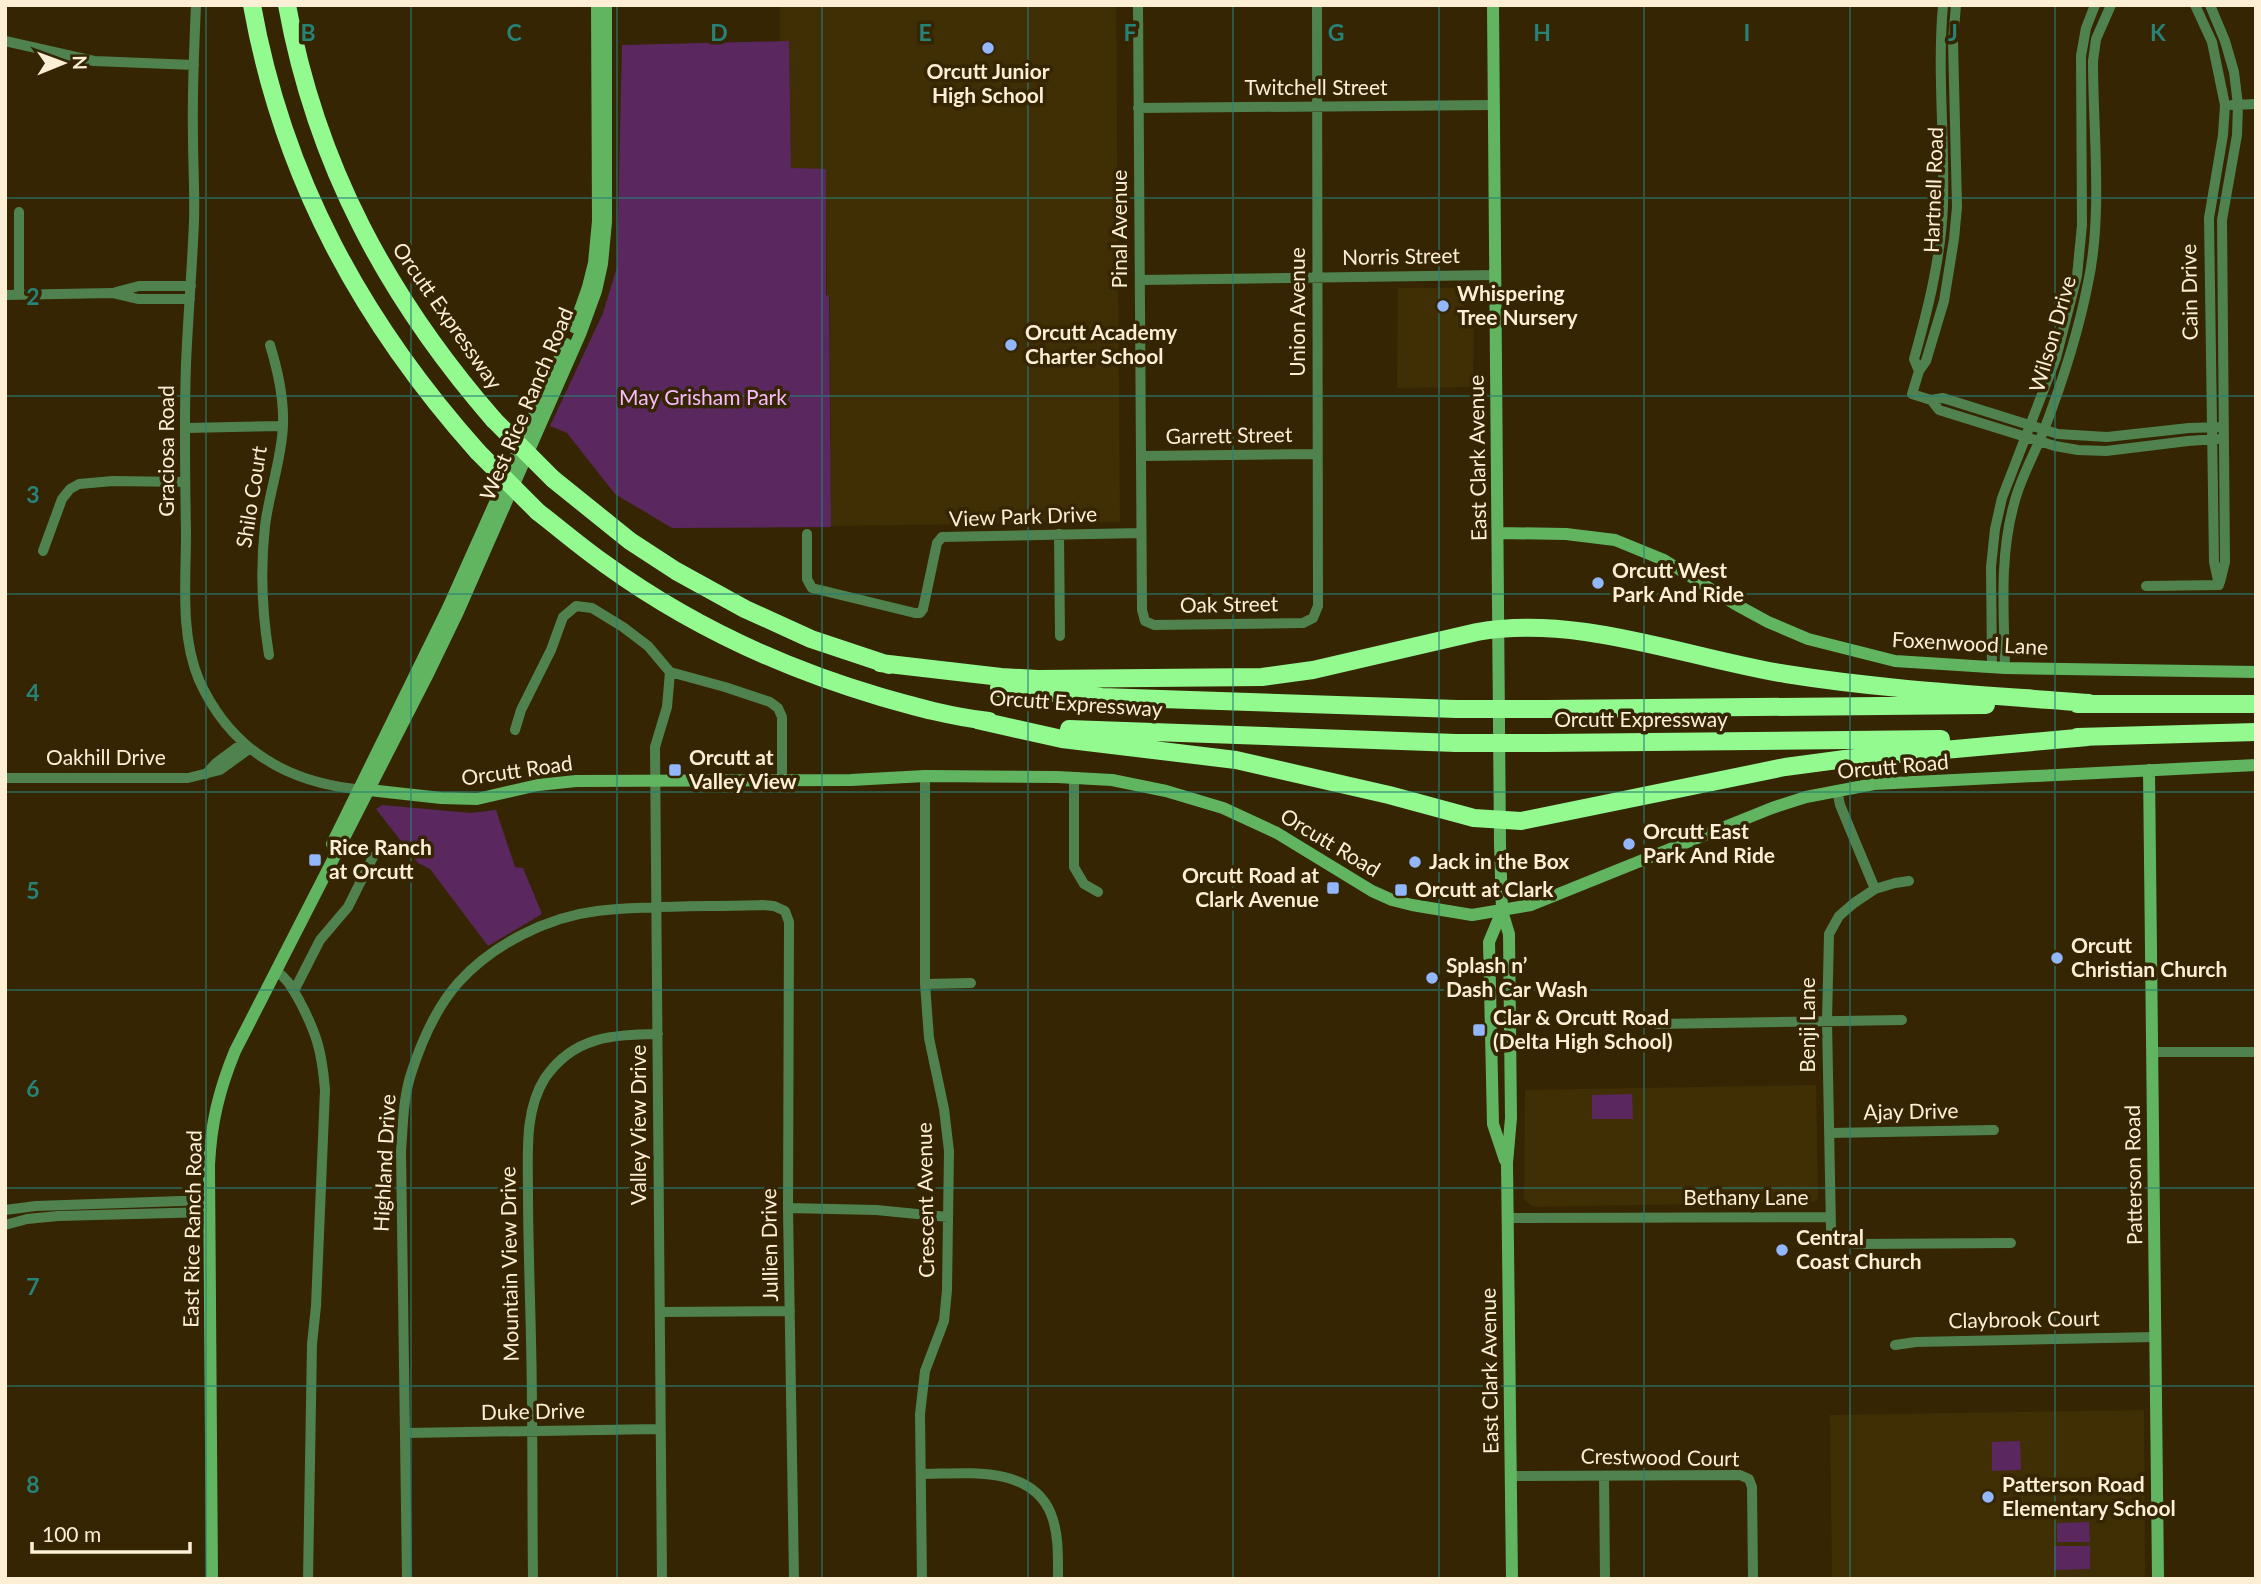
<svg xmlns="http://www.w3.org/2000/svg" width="2261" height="1584" viewBox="0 0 2261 1584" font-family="Lato,sans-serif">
  <rect width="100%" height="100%" fill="#352503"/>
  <!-- built -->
  <path fill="#402e05" d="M780 5H1116L1120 522 831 526 830 297H827L826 170 791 169 789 42H780Z
    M1398 288H1464L1465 311 1474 320 1473 387 1397 388Z
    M1816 1085 1818 1198 1814 1202 1533 1207 1524 1199 1525 1090Z
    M2144 1410 2145 1579H1832L1830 1415Z"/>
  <!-- green -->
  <path fill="#5a275f" d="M789 41 791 168 826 169V295L829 296 831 527 672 528 615 494 567 433 550 426 603 313 617 267 622 45Z
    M382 805 471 813 496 810 515 867 523 868 542 914 488 946 430 869 418 863 376 809Z
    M1632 1094 1633 1119H1592V1095Z
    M2020 1441 2021 1470 1992 1471V1442Z
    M2089 1522 2090 1542H2057V1523Z
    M2054 1546H2090V1569L2054 1570Z"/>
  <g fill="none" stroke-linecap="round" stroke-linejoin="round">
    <!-- street -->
    <path stroke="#4f824e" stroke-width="10" d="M196 5C194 49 192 93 193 137 193 165 195 194 194 222 192 269 188 317 186 364 184 420 185 477 186 533 186 581 180 635 199 680 231 751 289 784 365 790
      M1138 5 1142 610 1145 621 1154 625 1303 623 1313 618 1318 606 1317 5
      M1956 5 1953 41 1957 207 1954 239 1944 301 1926 361 1919 371 1912 394 1931 400 1943 398 2058 434 2107 437 2189 428 2223 427
      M2195 5 2212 42 2225 105 2223 135 2209 218 2214 562 2219 585
      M2210 5 2225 41 2234 72 2238 105 2237 135 2222 220 2225 562 2220 582
      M5 41 94 61 194 65
      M2232 105 2256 104
      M1138 108 1494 105
      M19 212V295
      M1140 280 1495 275
      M116 292 139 286H191
      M5 295 112 293 138 299H190
      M1919 371 1914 359C1928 309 1941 258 1943 205 1945 138 1937 72 1943 5
      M1931 400 1939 410 2055 446 2078 450 2106 451 2188 441 2217 439
      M186 428 283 426
      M1141 456 1317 454
      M807 534V579L812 588 915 613H920L923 609 937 543 942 537 1141 533
      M1059 534 1060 636
      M43 551 62 499 70 489 79 484 113 481 185 482
      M2146 586 2219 585
      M269 655C262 612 260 570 265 526 269 493 282 458 283 425 284 398 278 371 270 345
      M1992 667 1991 567 1995 529 2002 498 2056 358 2077 276 2082 225 2081 56 2086 28 2095 5
      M2005 668C2004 614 1999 557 2014 504 2020 479 2034 455 2044 430 2062 383 2078 334 2088 283 2103 214 2093 132 2093 61L2096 39 2111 5
      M515 730 521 710 551 650 563 617 576 606 592 608 623 627 648 646 670 672 725 687 770 702 778 708 782 717V780
      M206 774 216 763 243 743
      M5 778H188L220 770 249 749
      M1074 778V867L1084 884 1098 892
      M1837 790 1840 805 1875 889
      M1909 881 1895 883 1875 889 1854 903 1839 916 1829 934 1827 1021 1831 1229C1839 1240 1845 1243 1857 1244L2011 1243
      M276 971C288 979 292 988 299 1000 317 1034 322 1052 325 1090L316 1306 312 1344 308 1579
      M925 984 971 983
      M294 991 320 940 348 907 373 857
      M1656 1024 1902 1020
      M2152 1052H2256
      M1829 1133 1994 1130
      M788 1208 876 1210 948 1217
      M5 1210 36 1206 210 1200
      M1507 1218 1830 1217
      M5 1225 27 1219 58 1216 210 1212
      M660 1312 790 1311
      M1895 1345 1916 1342 2155 1337
      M406 1433 660 1429
      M921 1474C964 1474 1031 1464 1051 1514 1059 1534 1058 1558 1058 1579
      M1511 1476 1740 1475 1749 1479 1752 1487 1753 1579
      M1604 1476 1605 1579
      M407 1579 401 1151C403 1126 403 1101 410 1077 420 1045 435 1009 458 983 492 945 547 917 597 911 652 905 707 907 762 905L774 906 785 911 789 922 788 1208 794 1579
      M533 1579C532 1499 533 1420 531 1340 530 1291 528 1241 528 1192 528 1154 524 1111 545 1078 574 1036 612 1035 658 1034
      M662 1579 655 747 667 707 670 672
      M922 1579 920 1414 925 1371 944 1321 947 1290 949 1151 944 1109 929 1038 925 984V776"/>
    <!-- secondary -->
    <path stroke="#61b560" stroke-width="12" d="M1493 5 1500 844 1502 911 1509 934 1511 1118 1507 1163 1512 1579
      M574 327 588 287 594 263 598 221 597 5
      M1499 533 1566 534 1615 540 1664 560 1735 604 1768 622 1808 639 1895 661 2005 668 2256 672
      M2149 770 2158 1579
      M369 790 441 798 477 799 538 785 576 781 851 780 925 776 1057 777 1112 780 1166 791 1223 808 1277 833 1372 891 1392 900 1412 905 1472 915 1531 905 1772 808 1806 797 1874 784 2256 765
      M332 844 448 608 566 344
      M1502 911 1489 942 1493 1124 1505 1160
      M212 1579 209 1165C211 1123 219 1090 235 1051L429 672 457 614 581 332 596 291 602 264 606 222V5"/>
    <!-- highway -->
    <path stroke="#93fa90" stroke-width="18" d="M252 5C283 178 362 322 478 452
      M287 5C316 165 388 298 494 420
      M553 479 630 541 676 571 745 609 811 639 889 665
      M538 512C560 529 582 548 605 564 688 624 782 668 881 697 916 707 952 717 989 721
      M880 663 1001 677 1038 679 1262 677 1313 670 1477 632C1580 614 1686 658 1786 674 1886 690 1988 695 2089 703
      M999 688 1102 697 1457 709
      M2077 704H2256
      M1545 709 1986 705
      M977 720 1062 739 1236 760 1389 795 1474 818 1521 821 1785 767 1845 759 2088 737
      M1069 729 1456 743
      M2077 737 2256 732
      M1545 743 1941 739"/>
    <!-- highway-bridge -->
    <path stroke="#93fa90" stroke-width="18" d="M494 420 553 479
      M478 452 538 512
      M1457 709H1545
      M1456 743H1545"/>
  </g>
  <!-- grid -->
  <path fill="none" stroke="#278278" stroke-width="2" stroke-opacity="0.55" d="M206 5V1579M411 5V1579M617 5V1579M822 5V1579M1028 5V1579M1233 5V1579M1439 5V1579M1644 5V1579M1850 5V1579M2055 5V1579M5 198H2256M5 396H2256M5 594H2256M5 792H2256M5 990H2256M5 1188H2256M5 1386H2256"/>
  <!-- markers -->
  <g fill="#93b7fd" stroke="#352503" stroke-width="2.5">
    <circle cx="988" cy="48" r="7"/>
    <circle cx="1443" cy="306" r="7"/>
    <circle cx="1011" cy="345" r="7"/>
    <circle cx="1598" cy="583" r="7"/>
    <rect x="668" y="763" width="14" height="14" rx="3.5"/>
    <circle cx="1629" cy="844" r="7"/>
    <rect x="308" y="853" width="14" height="14" rx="3.5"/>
    <circle cx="1415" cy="862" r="7"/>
    <rect x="1326" y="881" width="14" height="14" rx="3.5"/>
    <rect x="1394" y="883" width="14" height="14" rx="3.5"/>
    <circle cx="2057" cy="958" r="7"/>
    <circle cx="1432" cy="978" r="7"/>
    <rect x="1472" y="1023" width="14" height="14" rx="3.5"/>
    <circle cx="1782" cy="1250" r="7"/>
    <circle cx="1988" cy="1497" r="7"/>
  </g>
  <g text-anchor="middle" stroke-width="7" stroke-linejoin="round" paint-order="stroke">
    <!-- poi labels -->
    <g font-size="21" font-weight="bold" fill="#fcefd6" stroke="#352503" text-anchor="start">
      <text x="988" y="79" text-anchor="middle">Orcutt Junior<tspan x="988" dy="24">High School</tspan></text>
      <text x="1457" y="301">Whispering<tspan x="1457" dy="24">Tree Nursery</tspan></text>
      <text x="1025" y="340">Orcutt Academy<tspan x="1025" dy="24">Charter School</tspan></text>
      <text x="1612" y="578">Orcutt West<tspan x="1612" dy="24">Park And Ride</tspan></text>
      <text x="689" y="765">Orcutt at<tspan x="689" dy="24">Valley View</tspan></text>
      <text x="1643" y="839">Orcutt East<tspan x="1643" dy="24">Park And Ride</tspan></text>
      <text x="329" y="855">Rice Ranch<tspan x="329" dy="24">at Orcutt</tspan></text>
      <text x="1429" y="869">Jack in the Box</text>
      <text x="1319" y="883" text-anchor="end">Orcutt Road at<tspan x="1319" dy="24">Clark Avenue</tspan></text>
      <text x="1415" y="897">Orcutt at Clark</text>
      <text x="2071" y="953">Orcutt<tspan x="2071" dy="24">Christian Church</tspan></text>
      <text x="1446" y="973">Splash n’<tspan x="1446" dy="24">Dash Car Wash</tspan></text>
      <text x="1493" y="1025">Clar &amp; Orcutt Road<tspan x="1493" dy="24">(Delta High School)</tspan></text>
      <text x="1796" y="1245">Central<tspan x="1796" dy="24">Coast Church</tspan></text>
      <text x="2002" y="1492">Patterson Road<tspan x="2002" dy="24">Elementary School</tspan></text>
    </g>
    <!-- street labels -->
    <g font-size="21" fill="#fcefd6" stroke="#352503">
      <text x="1316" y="95">Twitchell Street</text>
      <text transform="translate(1934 190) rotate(-88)" y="7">Hartnell Road</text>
      <text transform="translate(1120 229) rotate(-90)" y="7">Pinal Avenue</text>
      <text transform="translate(1401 257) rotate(-1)" y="7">Norris Street</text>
      <text transform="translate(2190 292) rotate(-91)" y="7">Cain Drive</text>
      <text transform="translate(1298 312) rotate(-90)" y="7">Union Avenue</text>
      <text transform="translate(447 316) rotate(55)" y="7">Orcutt Expressway</text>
      <text transform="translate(2053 334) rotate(-74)" y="7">Wilson Drive</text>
      <text transform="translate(527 404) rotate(-67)" y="7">West Rice Ranch Road</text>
      <text transform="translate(1229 436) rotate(-1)" y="7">Garrett Street</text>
      <text transform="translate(167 451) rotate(-90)" y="7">Graciosa Road</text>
      <text transform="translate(1478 458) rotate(-91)" y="7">East Clark Avenue</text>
      <text transform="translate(252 497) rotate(-81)" y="7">Shilo Court</text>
      <text transform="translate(1023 517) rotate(-2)" y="7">View Park Drive</text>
      <text transform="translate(1229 605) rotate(-1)" y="7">Oak Street</text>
      <text transform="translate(1970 644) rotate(3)" y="7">Foxenwood Lane</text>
      <text transform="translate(1076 704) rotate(4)" y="7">Orcutt Expressway</text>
      <text x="1641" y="727">Orcutt Expressway</text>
      <text x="106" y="765">Oakhill Drive</text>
      <text transform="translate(1893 767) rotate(-5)" y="7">Orcutt Road</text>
      <text transform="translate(517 771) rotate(-8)" y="7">Orcutt Road</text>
      <text transform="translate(1330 843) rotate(31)" y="7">Orcutt Road</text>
      <text transform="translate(1808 1025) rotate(-90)" y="7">Benji Lane</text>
      <text transform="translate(1911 1112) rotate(-1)" y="7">Ajay Drive</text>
      <text transform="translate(639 1125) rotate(-90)" y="7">Valley View Drive</text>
      <text transform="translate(385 1163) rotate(-87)" y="7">Highland Drive</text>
      <text transform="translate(2134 1175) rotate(-91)" y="7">Patterson Road</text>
      <text x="1746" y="1205">Bethany Lane</text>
      <text transform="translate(926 1200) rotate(-91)" y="7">Crescent Avenue</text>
      <text transform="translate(193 1229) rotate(-89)" y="7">East Rice Ranch Road</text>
      <text transform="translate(770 1245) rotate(-91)" y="7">Jullien Drive</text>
      <text transform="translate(510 1264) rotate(-91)" y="7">Mountain View Drive</text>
      <text transform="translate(2024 1320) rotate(-1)" y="7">Claybrook Court</text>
      <text transform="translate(1490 1371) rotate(-91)" y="7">East Clark Avenue</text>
      <text transform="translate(533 1412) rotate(-1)" y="7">Duke Drive</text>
      <text transform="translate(1660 1458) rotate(1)" y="7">Crestwood Court</text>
    </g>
    <!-- park labels -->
    <g font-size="21" fill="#f8bcfe" stroke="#352503">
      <text x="703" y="405">May Grisham Park</text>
    </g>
  </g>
  <g font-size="23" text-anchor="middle" font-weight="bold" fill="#278278" stroke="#352503" stroke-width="7" stroke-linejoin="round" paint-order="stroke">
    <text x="308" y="41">B</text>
    <text x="514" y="41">C</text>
    <text x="719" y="41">D</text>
    <text x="925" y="41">E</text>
    <text x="1130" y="41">F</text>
    <text x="1336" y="41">G</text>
    <text x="1542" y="41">H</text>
    <text x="1747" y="41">I</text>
    <text x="1953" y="41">J</text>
    <text x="2158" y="41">K</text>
    <text x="33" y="305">2</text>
    <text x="33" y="503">3</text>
    <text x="33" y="701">4</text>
    <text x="33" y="899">5</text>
    <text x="33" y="1097">6</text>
    <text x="33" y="1295">7</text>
    <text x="33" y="1493">8</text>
  </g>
  <!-- border -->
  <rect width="2261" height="1584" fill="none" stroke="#fcefd6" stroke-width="14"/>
  <!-- north arrow -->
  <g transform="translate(63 63) rotate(89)" stroke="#352503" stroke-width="5" paint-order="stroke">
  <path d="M0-5L12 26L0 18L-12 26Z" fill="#fcefd6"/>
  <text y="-10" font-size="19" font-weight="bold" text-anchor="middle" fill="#fcefd6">N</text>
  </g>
  <!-- scale -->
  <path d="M32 1542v10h158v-10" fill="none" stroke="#fcefd6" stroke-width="3.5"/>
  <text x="42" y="1542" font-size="21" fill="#fcefd6" stroke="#352503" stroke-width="5" paint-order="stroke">100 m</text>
</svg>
